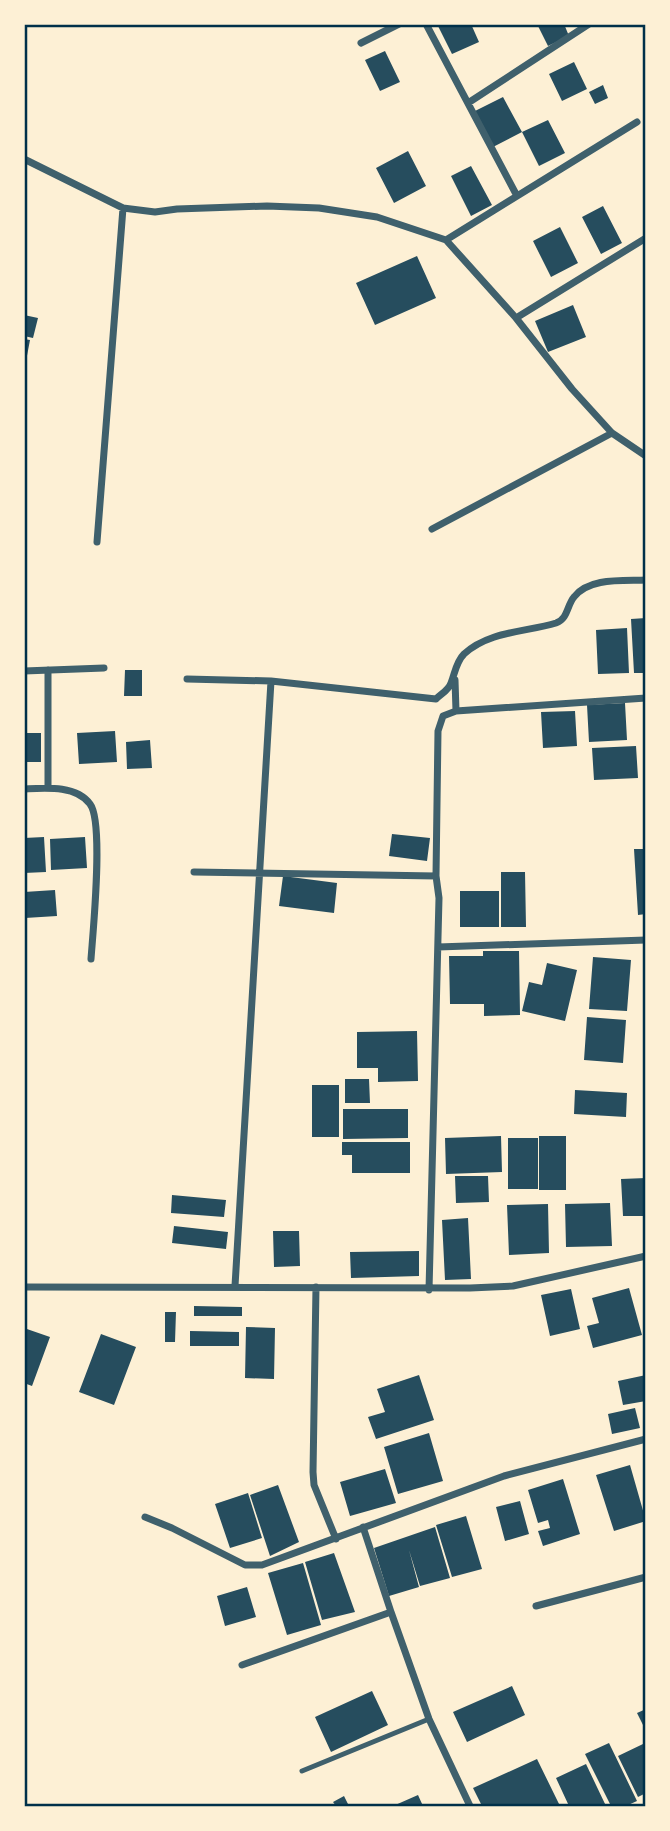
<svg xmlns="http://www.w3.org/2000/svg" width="670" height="1831" viewBox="0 0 670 1831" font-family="Georgia,serif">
  <rect width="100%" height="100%" fill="#fdf0d5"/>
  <!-- building -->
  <path fill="#264d5e" d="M437 24H471L479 42 452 54Z
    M537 24H564L569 36 548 46Z
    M385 51 400 82 380 91 365 60Z
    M574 62 587 89 562 101 549 74Z
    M603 85 608 98 595 104 589 92Z
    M503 97 522 132 493 147 475 111Z
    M548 120 565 153 539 166 522 132Z
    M408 151 426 186 394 203 376 168Z
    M471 166 492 205 471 216 451 176Z
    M603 206 622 243 601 254 582 217Z
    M560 227 578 263 551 277 533 241Z
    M417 256 436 298 375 325 356 283Z
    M573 305 586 337 548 352 535 321Z
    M24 315 38 318 33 338 24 336Z
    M24 339 30 340 26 361H24Z
    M646 618V673H634L631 619Z
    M627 628 629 673 598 674 596 630Z
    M125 670H142V696H124Z
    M625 703 627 740 589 742 587 705Z
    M575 711 577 746 543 748 541 712Z
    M115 731 117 762 79 764 77 733Z
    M24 733H41V762H24Z
    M150 740 152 768 127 769 126 742Z
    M636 746 638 778 594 780 592 748Z
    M392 834 430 838 427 861 389 856Z
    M44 837 46 872 24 873V838Z
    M85 837 87 868 51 870 50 839Z
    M634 849H646V914L638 915Z
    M501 872H525L526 927H501Z
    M283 876 337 883 334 913 279 906Z
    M55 890 57 916 25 918 24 892Z
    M460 891H499V927H460Z
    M483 951H519L520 1015 484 1016V1004H450L449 956H483Z
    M593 957 631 960 627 1011 589 1009Z
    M547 963 577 970 565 1021 522 1011 529 982 542 985Z
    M587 1017 626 1020 623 1063 584 1060Z
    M417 1031 418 1081 378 1082V1068H357V1032Z
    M345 1079H369L370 1103H345Z
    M312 1085H339V1137H312Z
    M575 1090 627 1093 626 1117 574 1114Z
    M343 1109H408V1138L343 1139Z
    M501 1136 502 1172 446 1174 445 1138Z
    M539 1136H566V1190H539Z
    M508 1138H538V1189H508Z
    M342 1142H410V1173H352V1155H342Z
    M455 1176H488L489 1202 456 1203Z
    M646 1178V1216H623L621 1179Z
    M172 1195 226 1200 224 1217 171 1213Z
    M610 1203 612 1246 566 1247 565 1204Z
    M548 1204 549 1253 509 1255 507 1205Z
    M468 1218 471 1279 445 1280 442 1220Z
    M174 1226 228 1232 226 1249 172 1243Z
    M273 1231H299L300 1266 274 1267Z
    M419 1251V1276L351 1278 350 1252Z
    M629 1288 642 1335 593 1348 587 1326 599 1323 592 1298Z
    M571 1289 580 1329 550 1336 541 1295Z
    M194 1306 242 1307V1316H194Z
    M165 1312H176L175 1342H165Z
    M246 1327 275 1328 274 1379 245 1378Z
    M24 1328 50 1337 32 1386 24 1383Z
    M190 1331 239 1332V1346H190Z
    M101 1334 136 1347 114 1405 79 1392Z
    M419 1375 434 1420 376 1439 368 1417 385 1412 377 1389Z
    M646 1375V1401L623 1405 618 1381Z
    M635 1408 640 1428 612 1434 608 1414Z
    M429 1433 443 1481 398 1494 384 1447Z
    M630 1465 646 1521 614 1531 596 1475Z
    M385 1469 396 1503 350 1516 340 1482Z
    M563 1479 580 1534 543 1546 538 1531 550 1528 548 1520 538 1523 528 1490Z
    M278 1485 299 1542 270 1556 250 1495Z
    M248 1493 262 1538 230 1548 215 1504Z
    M520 1501 529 1534 505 1541 496 1507Z
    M466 1516 482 1569 452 1577 436 1525Z
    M435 1527 450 1578 420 1586 409 1550 419 1587 389 1596 374 1548Z
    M334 1553 355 1612 322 1620 305 1562Z
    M303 1563 321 1625 287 1635 268 1573Z
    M247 1587 256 1617 225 1626 217 1596Z
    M512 1686 525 1715 467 1742 453 1712Z
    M372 1691 388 1725 331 1752 315 1717Z
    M646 1709V1731L637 1713Z
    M609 1743 637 1801 626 1806H611L585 1754Z
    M643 1744 646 1749V1793L638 1797 618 1756Z
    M537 1759 560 1806H482L473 1788Z
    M586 1764 606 1806H569L556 1778Z
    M418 1795 423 1806H393Z
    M344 1796 349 1806H336L333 1802Z"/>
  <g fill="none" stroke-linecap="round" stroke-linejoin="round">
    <!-- service -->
    <path stroke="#3f606c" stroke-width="5" d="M302 1771 429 1719"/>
    <!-- minor -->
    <path stroke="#3f606c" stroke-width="7" d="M426 24 517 196
      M361 43 399 24
      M468 103 589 24
      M24 159 123 208 155 212 177 209 267 206 319 208 377 217 446 240 516 318 572 389 612 433 646 456
      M446 240 637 122
      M516 318 646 238
      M432 529 612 433
      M97 542 123 208
      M48 670V788
      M24 671 104 668
      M187 679 271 681 436 699C441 694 449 690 451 683 455 673 456 662 464 654 489 631 526 632 556 623 568 619 567 605 574 597 589 577 624 581 646 580
      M455 680 456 711
      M24 789C45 788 76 785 90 804 104 822 93 931 91 959
      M194 872 436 876
      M438 947 646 940
      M235 1286 271 681
      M24 1287 470 1288 513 1286 646 1256
      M316 1287 313 1472 314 1485 336 1539
      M429 1290 439 898 436 876 438 731 443 716 456 711 646 698
      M145 1517 172 1528 245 1565H262L504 1476 646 1439
      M363 1527 391 1612
      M536 1606 646 1577
      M242 1665 391 1612 429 1719 470 1806"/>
  </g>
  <!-- border -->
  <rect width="670" height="1831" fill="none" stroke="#fdf0d5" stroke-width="52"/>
  <rect x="26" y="26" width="618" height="1779" fill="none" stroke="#003049" stroke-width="2.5"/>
</svg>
